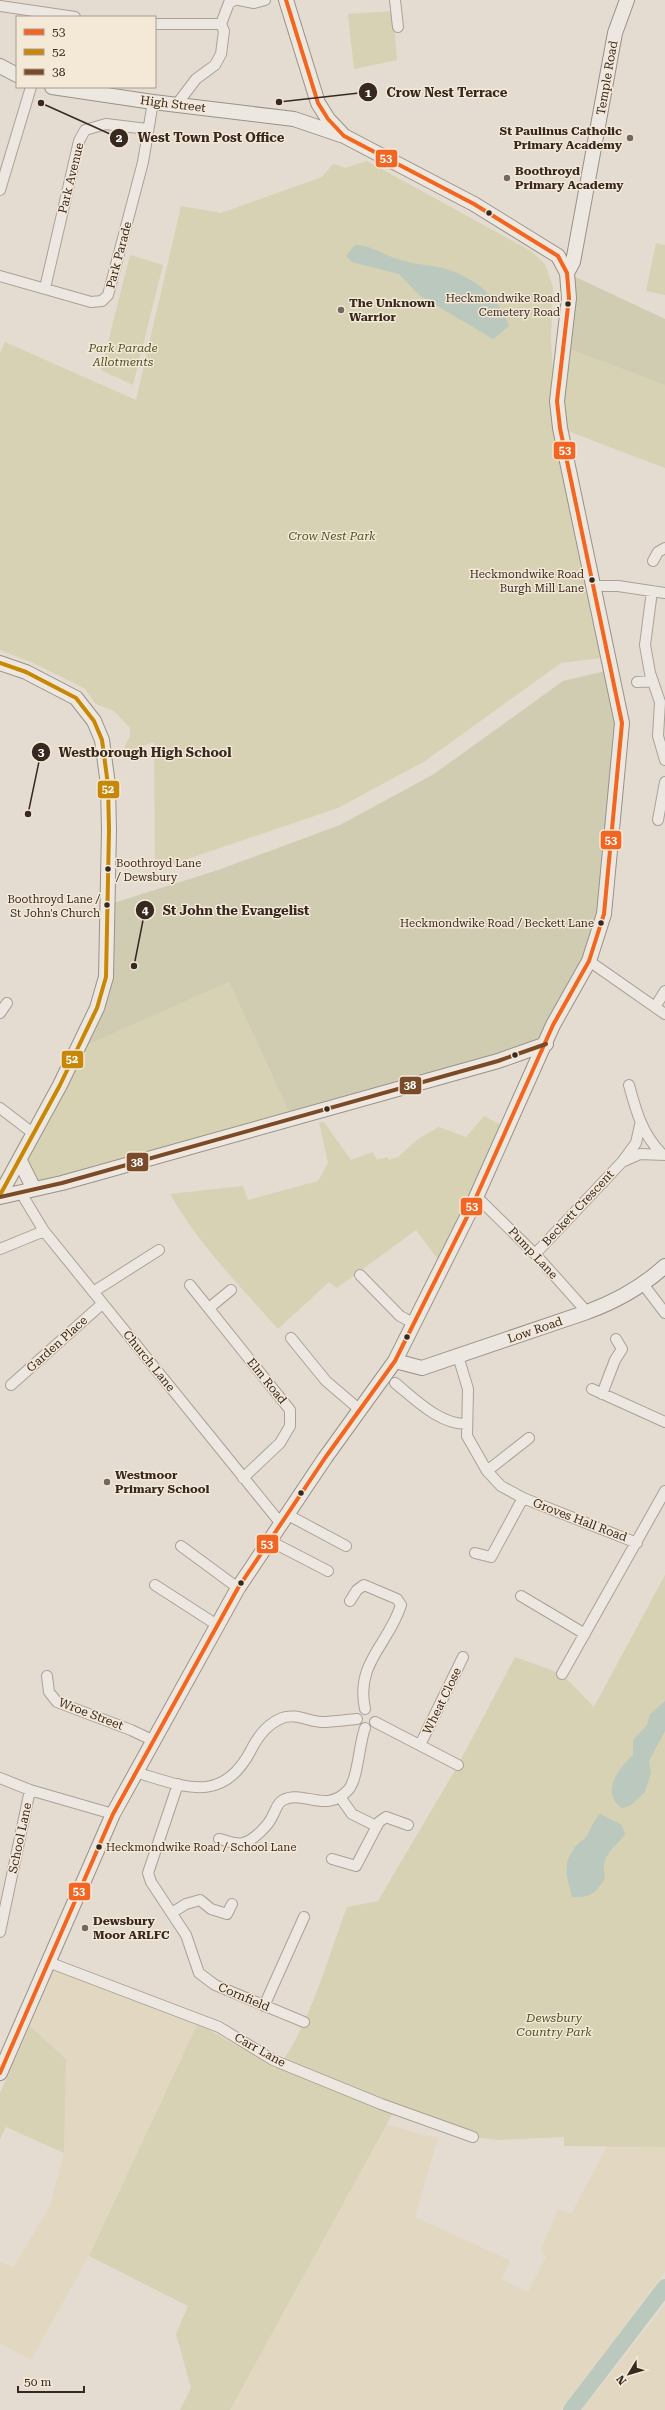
<svg xmlns="http://www.w3.org/2000/svg" width="665" height="2410" viewBox="0 0 665 2410" font-family="'Roboto Serif',serif">
  <rect width="100%" height="100%" fill="#e4dcd0"/>
  <!-- farmland -->
  <path fill="#e2d8c1" d="M54 1969 198 2023 89 2256 31 2360 0 2343V2262L14 2267 50 2205 64 2153 66 2059 30 2026Z
    M386 2124 438 2139 415 2217 511 2261 501 2279 528 2292 546 2256 540 2251 558 2209 571 2214 607 2146 665 2147V2272L561 2410H230Z
    M665 2304V2410H582Z"/>
  <!-- green -->
  <path fill="#d6d2b3" d="M393 11 397 60 354 69 348 14Z
    M367 161 531 251 545 264 553 287 551 339 557 441 575 538 601 658 561 663 425 761 338 808 155 870 154 742 121 754 130 736V728L114 711 96 704 84 688 33 663 0 650V353L5 342 136 400 181 206 221 213 322 177 333 164 345 168Z
    M656 243 665 245V295L646 291Z
    M130 255 163 265 133 385 101 370Z
    M563 347 665 385V468L560 428Z
    M229 982 289 1112 62 1183 34 1189 20 1161 76 1050Z
    M484 1116 507 1128 443 1266 416 1230 337 1288 329 1282 278 1329C240 1286 199 1245 170 1194L243 1186 248 1200 318 1181 328 1163 319 1122H324L351 1160 373 1152 377 1160 387 1157 389 1160 398 1157 418 1139 439 1127 466 1137Z
    M665 1575V2147L564 2146V2137L499 2140 473 2137 395 2109 230 2410H180L191 2388 176 2334 188 2306 89 2256 198 2023 276 2069C308 2032 329 1954 347 1907L378 1901 458 1765 515 1657 562 1674 594 1707Z
    M30 2026 66 2059 64 2153 6 2127 0 2139V2093Z"/>
  <!-- cemetery -->
  <path fill="#d0ccb2" d="M567 273 665 319V385L563 347Z
    M605 671 622 723 604 914 546 1044 498 1061 289 1112 229 982 76 1050 97 1008 107 905 218 870 340 825 434 774 563 681Z"/>
  <!-- water -->
  <path fill="#bac8be" d="M355 245C373 245 386 257 404 261 418 265 434 265 449 270 476 279 500 299 509 326L493 339 419 295 399 274 352 262 346 256Z
    M665 1701V1731L649 1761 651 1773 645 1792 630 1806 622 1808C599 1793 620 1767 633 1755V1740L647 1725 650 1714Z
    M600 1814 622 1825 625 1834C613 1851 600 1854 605 1878 596 1893 591 1898 572 1897 567 1876 561 1865 576 1846 579 1842 584 1840 587 1836 592 1827 592 1823 600 1814Z"/>
  <g fill="none" stroke-linecap="round" stroke-linejoin="round">
    <!-- river -->
    <path stroke="#bac8be" stroke-width="16" d="M571 2410 665 2287"/>
    <!-- street casing -->
    <g stroke="#aaa198" stroke-width="12">
      <path id="street" d="M239 0 254 3 265 0
        M395 0 398 27
        M0 6 75 17
        M155 24H221
        M177 104 196 79 215 65 221 54 224 31 221 24 229 3 235 0
        M0 190 31 87
        M0 276 91 302 102 301 108 295 143 162 153 102
        M45 288 79 141 85 130 106 124 147 129
        M653 561 658 552 665 548
        M594 586H618L665 593
        M652 591 645 645 650 673 660 702 658 736 665 760
        M637 682 653 681
        M658 820 665 782
        M589 961 665 1014
        M655 1007 665 991
        M0 1013 7 1003
        M629 1085C636 1111 642 1134 662 1154
        M0 1108 34 1134
        M622 1162 636 1143 640 1125
        M21 1193 44 1231 282 1525
        M477 1197 535 1254 587 1312
        M0 1249 44 1231
        M535 1254 622 1162 640 1154 665 1155
        M360 1275 400 1316 415 1324
        M643 1284 665 1313
        M190 1285 290 1410V1426L280 1443 243 1478
        M93 1292 159 1250
        M209 1308 231 1290
        M291 1338 326 1381 360 1410
        M458 1356 468 1389 467 1436 487 1471 501 1486 523 1498 637 1543
        M395 1383C415 1399 439 1424 466 1424
        M11 1385 102 1304
        M592 1389 665 1422
        M602 1394 615 1360 622 1349 616 1339
        M487 1471 529 1438
        M288 1515 346 1546
        M270 1541 328 1571
        M181 1546 238 1588
        M475 1553 491 1557 523 1498
        M155 1585 217 1625
        M521 1596 585 1634
        M350 1601 357 1590 364 1585 397 1599 401 1605C389 1644 355 1663 365 1709
        M562 1674 665 1491
        M47 1676 49 1692 57 1702 131 1730 152 1740
        M375 1722 458 1765
        M420 1745 463 1657
        M135 1772C183 1786 222 1806 251 1750 257 1738 267 1724 282 1718 295 1713 308 1721 321 1722 333 1722 345 1720 357 1719
        M0 1778 30 1790 113 1814
        M178 1784 148 1873 151 1882 186 1935 199 1973 215 1985 304 2022
        M340 1797 352 1814 376 1826
        M219 1839C226 1840 235 1845 243 1843 253 1841 269 1825 273 1815 276 1810 277 1803 283 1800 303 1789 327 1815 349 1789 358 1778 359 1744 365 1728
        M332 1859 356 1866 379 1822 386 1817 408 1825
        M173 1912 186 1904 200 1900 211 1909 227 1914 232 1904
        M0 1932 30 1790
        M48 1962 219 2027 273 2060 381 2104 473 2137
        M264 2006 304 1917"/>
    </g>
    <!-- secondary casing -->
    <g stroke="#999188" stroke-width="16">
      <path id="secondary" d="M0 66 17 75
        M52 87 153 102 294 119 341 135
        M567 273 573 262 615 33 627 0
        M0 663 26 672 76 698 94 721 102 740 108 785 109 830 106 977 97 1008 60 1085 0 1195
        M20 1161 34 1189
        M0 1197 62 1183 498 1061 546 1044
        M395 1361 422 1368 587 1312C617 1301 642 1287 665 1266
        M0 2073 113 1814 238 1588 325 1458 395 1361 469 1213 553 1025 589 961 604 914 622 723 560 428 557 401 569 298 567 273 558 256 474 204 344 136 328 119 318 103 286 0"/>
    </g>
    <!-- street -->
    <use href="#street" stroke="#ece8e1" stroke-width="10"/>
    <!-- secondary -->
    <use href="#secondary" stroke="#ece8e1" stroke-width="14"/>
    <!-- bus-1 casing -->
    <g stroke="#f4e8d7" stroke-width="7">
      <path id="bus-1" d="M0 2073 113 1814 238 1588 325 1458 395 1361 469 1213 553 1025 589 961 604 914 622 723 560 428 557 401 569 298 567 273 558 256 474 204 344 136 328 119 318 103 286 0"/>
    </g>
    <!-- bus-2 casing -->
    <g stroke="#f4e8d7" stroke-width="7">
      <path id="bus-2" d="M0 663 26 672 76 698 94 721 102 740 108 785 109 830 106 977 97 1008 60 1085 0 1195"/>
    </g>
    <!-- bus-3 casing -->
    <g stroke="#f4e8d7" stroke-width="7">
      <path id="bus-3" d="M0 1197 62 1183 498 1061 546 1044"/>
    </g>
    <!-- bus-1 -->
    <use href="#bus-1" stroke="#f26522" stroke-width="4"/>
    <!-- bus-2 -->
    <use href="#bus-2" stroke="#c78708" stroke-width="4"/>
    <!-- bus-3 -->
    <use href="#bus-3" stroke="#7a4b2a" stroke-width="4"/>
  </g>
  <!-- markers -->
  <g fill="#74685e" stroke="#f4e8d7" stroke-width="1.5">
    <circle cx="630" cy="138" r="4"/>
    <circle cx="507" cy="178" r="4"/>
    <circle cx="341" cy="310" r="4"/>
    <circle cx="107" cy="1482" r="4"/>
    <circle cx="85" cy="1928" r="4"/>
  </g>
  <g fill="#382920" stroke="#f4e8d7" stroke-width="1.5">
    <circle cx="489" cy="213" r="3.5"/>
    <circle cx="568" cy="304" r="3.5"/>
    <circle cx="592" cy="580" r="3.5"/>
    <circle cx="108" cy="869" r="3.5"/>
    <circle cx="107" cy="905" r="3.5"/>
    <circle cx="601" cy="923" r="3.5"/>
    <circle cx="515" cy="1055" r="3.5"/>
    <circle cx="327" cy="1109" r="3.5"/>
    <circle cx="407" cy="1337" r="3.5"/>
    <circle cx="301" cy="1493" r="3.5"/>
    <circle cx="241" cy="1583" r="3.5"/>
    <circle cx="99" cy="1847" r="3.5"/>
  </g>
  <g text-anchor="middle" stroke-width="3" stroke-linejoin="round" paint-order="stroke">
    <!-- bus labels -->
    <g font-size="11" fill="#382920" stroke="#f4e8d7" text-anchor="end">
      <text x="560" y="302">Heckmondwike Road<tspan x="560" dy="14">Cemetery Road</tspan></text>
      <text x="584" y="578">Heckmondwike Road<tspan x="584" dy="14">Burgh Mill Lane</tspan></text>
      <text x="116" y="867" text-anchor="start">Boothroyd Lane<tspan x="116" dy="14">/ Dewsbury</tspan></text>
      <text x="100" y="903">Boothroyd Lane /<tspan x="100" dy="14">St John's Church</tspan></text>
      <text x="594" y="927">Heckmondwike Road / Beckett Lane</text>
      <text x="106" y="1851" text-anchor="start">Heckmondwike Road / School Lane</text>
    </g>
    <!-- street labels -->
    <g font-size="12" fill="#382920" stroke="#f4e8d7">
      <text transform="translate(607 78) rotate(-80)" y="4">Temple Road</text>
      <text transform="translate(173 104) rotate(7)" y="4">High Street</text>
      <text transform="translate(71 178) rotate(-76)" y="4">Park Avenue</text>
      <text transform="translate(119 255) rotate(-75)" y="4">Park Parade</text>
      <text transform="translate(578 1208) rotate(-47)" y="4">Beckett Crescent</text>
      <text transform="translate(533 1253) rotate(47)" y="4">Pump Lane</text>
      <text transform="translate(535 1330) rotate(-19)" y="4">Low Road</text>
      <text transform="translate(57 1344) rotate(-42)" y="4">Garden Place</text>
      <text transform="translate(149 1361) rotate(51)" y="4">Church Lane</text>
      <text transform="translate(267 1381) rotate(51)" y="4">Elm Road</text>
      <text transform="translate(580 1520) rotate(21)" y="4">Groves Hall Road</text>
      <text transform="translate(442 1701) rotate(-64)" y="4">Wheat Close</text>
      <text transform="translate(91 1714) rotate(21)" y="4">Wroe Street</text>
      <text transform="translate(20 1838) rotate(-78)" y="4">School Lane</text>
      <text transform="translate(244 1997) rotate(23)" y="4">Cornfield</text>
      <text transform="translate(260 2050) rotate(29)" y="4">Carr Lane</text>
    </g>
    <!-- poi labels -->
    <g font-size="12" font-weight="bold" fill="#382920" stroke="#f4e8d7" text-anchor="start">
      <text x="622" y="135" text-anchor="end">St Paulinus Catholic<tspan x="622" dy="14">Primary Academy</tspan></text>
      <text x="515" y="175">Boothroyd<tspan x="515" dy="14">Primary Academy</tspan></text>
      <text x="349" y="307">The Unknown<tspan x="349" dy="14">Warrior</tspan></text>
      <text x="115" y="1479">Westmoor<tspan x="115" dy="14">Primary School</tspan></text>
      <text x="93" y="1925">Dewsbury<tspan x="93" dy="14">Moor ARLFC</tspan></text>
    </g>
    <!-- park labels -->
    <g font-size="12" font-style="italic" fill="#4e5428" stroke="#f4e8d7">
      <text x="123" y="352">Park Parade<tspan x="123" dy="14">Allotments</tspan></text>
      <text x="332" y="540">Crow Nest Park</text>
      <text x="554" y="2022">Dewsbury<tspan x="554" dy="14">Country Park</tspan></text>
    </g>
  </g>
  <!-- callouts -->
  <path fill="none" stroke="#382920" stroke-width="1.5" d="M279 102L368 92M41 103L119 138M28 814L41 752M134 966L145 910"/>
  <g fill="#382920" stroke="#f4e8d7" stroke-width="1.5">
    <circle cx="279" cy="102" r="4"/>
    <circle cx="41" cy="103" r="4"/>
    <circle cx="28" cy="814" r="4"/>
    <circle cx="134" cy="966" r="4"/>
    <circle cx="368" cy="92" r="10"/>
    <circle cx="119" cy="138" r="10"/>
    <circle cx="41" cy="752" r="10"/>
    <circle cx="145" cy="910" r="10"/>
  </g>
  <g font-size="12" text-anchor="middle" font-weight="bold" fill="#fff">
    <text x="368" y="97">1</text>
    <text x="119" y="142">2</text>
    <text x="41" y="756">3</text>
    <text x="145" y="914">4</text>
  </g>
  <g font-size="13" text-anchor="middle" font-weight="bold" fill="#382920" stroke="#f4e8d7" stroke-width="3" stroke-linejoin="round" paint-order="stroke">
    <text x="447" y="97">Crow Nest Terrace</text>
    <text x="211" y="142">West Town Post Office</text>
    <text x="145" y="757">Westborough High School</text>
    <text x="236" y="915">St John the Evangelist</text>
  </g>
  <g stroke="#f4e8d7" stroke-width="1.5">
    <rect x="375" y="149" width="23" height="19" rx="4" fill="#f26522"/>
    <rect x="553" y="441" width="23" height="19" rx="4" fill="#f26522"/>
    <rect x="97" y="780" width="23" height="19" rx="4" fill="#c78708"/>
    <rect x="600" y="830" width="22" height="20" rx="4" fill="#f26522"/>
    <rect x="61" y="1050" width="23" height="19" rx="4" fill="#c78708"/>
    <rect x="399" y="1076" width="23" height="19" rx="4" fill="#7a4b2a"/>
    <rect x="126" y="1152" width="23" height="20" rx="4" fill="#7a4b2a"/>
    <rect x="460" y="1197" width="23" height="19" rx="4" fill="#f26522"/>
    <rect x="256" y="1534" width="23" height="20" rx="4" fill="#f26522"/>
    <rect x="68" y="1882" width="23" height="19" rx="4" fill="#f26522"/>
  </g>
  <g font-size="11" text-anchor="middle" font-weight="bold" fill="#fff">
    <text x="386" y="162">53</text>
    <text x="565" y="454">53</text>
    <text x="108" y="793">52</text>
    <text x="611" y="844">53</text>
    <text x="72" y="1063">52</text>
    <text x="410" y="1089">38</text>
    <text x="137" y="1166">38</text>
    <text x="472" y="1210">53</text>
    <text x="267" y="1548">53</text>
    <text x="79" y="1895">53</text>
  </g>
  <!-- legend -->
  <rect x="16" y="16" width="140" height="72" fill="#f4e8d7" stroke="#a99c8e"/>
  <rect x="24" y="29" width="20" height="6" fill="#f26522" stroke="#a99c8e"/>
  <text x="52" y="36" font-size="12" fill="#382920">53</text>
  <rect x="24" y="49" width="20" height="6" fill="#c78708" stroke="#a99c8e"/>
  <text x="52" y="56" font-size="12" fill="#382920">52</text>
  <rect x="24" y="69" width="20" height="6" fill="#7a4b2a" stroke="#a99c8e"/>
  <text x="52" y="76" font-size="12" fill="#382920">38</text>
  <!-- north arrow -->
  <g transform="translate(629 2374) rotate(232)" stroke="#f4e8d7" stroke-width="3" paint-order="stroke">
  <path d="M0-3L7 15L0 10L-7 15Z" fill="#382920"/>
  <text y="-6" font-size="11" font-weight="bold" text-anchor="middle" fill="#382920">N</text>
  </g>
  <!-- scale -->
  <path d="M18 2386v6h66v-6" fill="none" stroke="#382920" stroke-width="2"/>
  <text x="24" y="2386" font-size="12" fill="#382920" stroke="#f4e8d7" stroke-width="3" paint-order="stroke">50 m</text>
</svg>
